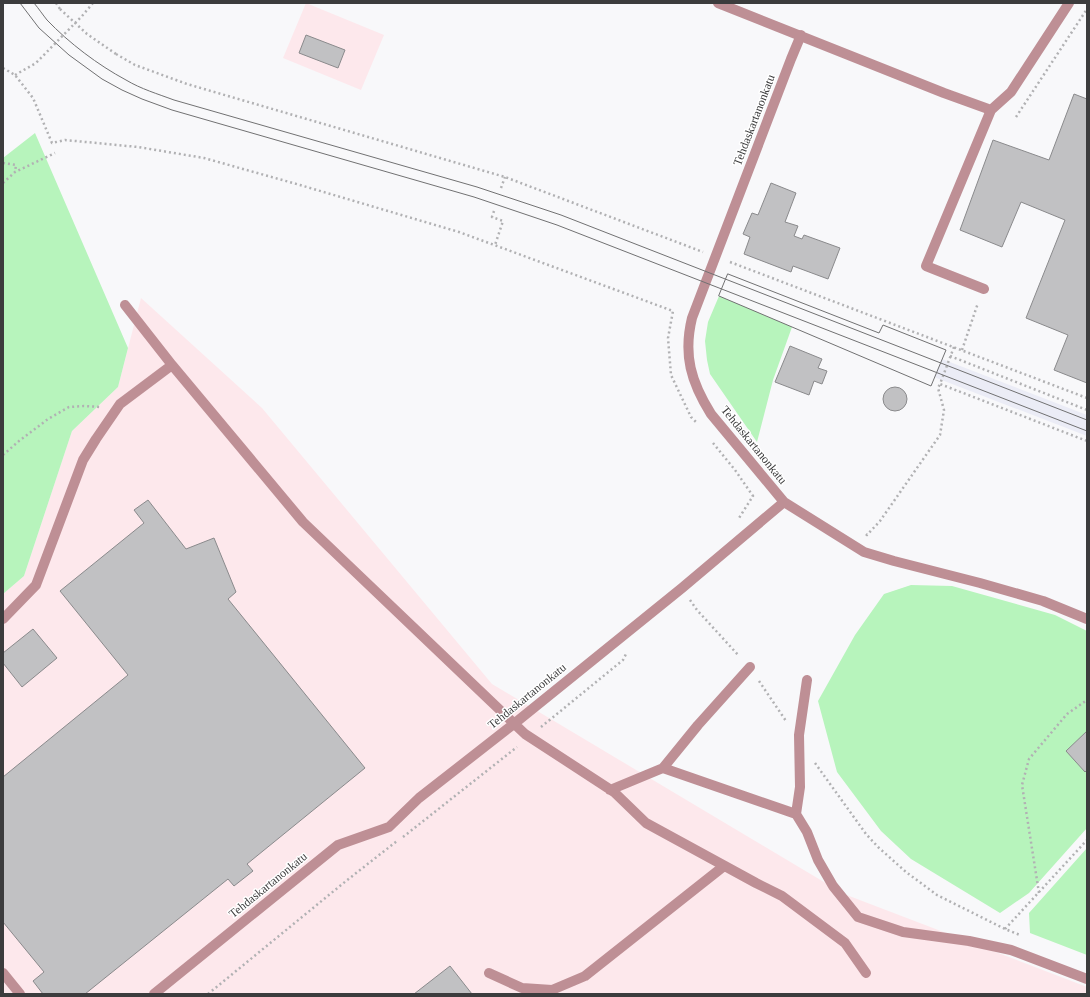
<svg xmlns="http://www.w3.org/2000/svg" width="1090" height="997" viewBox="0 0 1090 997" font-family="'Times New Roman',serif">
  <rect width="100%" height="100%" fill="#f8f8fa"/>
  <!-- built -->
  <path fill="#ebecf6" d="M942 359 1087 415V436L934 377Z"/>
  <!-- industrial -->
  <path fill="#fde8ec" d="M306 3 384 35 361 90 283 58Z
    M141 298 262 408 492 684 844 894 1087 987V994H3V594L24 576 72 431 118 387Z"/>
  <!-- green -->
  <path fill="#b7f4bc" d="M35 133 128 348 118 387 72 431 24 576 3 594V158Z
    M719 296 792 327 773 380 757 442 710 374 707 360 705 341 708 322Z
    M911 585 952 586 1055 615 1087 631V828L1029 893 1000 913 911 859 881 831 837 772 818 701 855 635 884 594Z
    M1087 848V955L1030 933 1029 913Z"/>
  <!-- building -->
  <path fill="#c1c1c3" stroke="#8a8a8c" d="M306 35 345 50 338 68 299 53Z
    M1074 94 1087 99V383L1054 370 1068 335 1026 318 1065 220 1021 202 1002 247 960 230 993 140 1049 160Z
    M771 183 796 193 785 222 798 226 794 236 802 239 804 235 840 248 828 279 793 266 791 272 744 254 750 237 743 234 752 213 758 215Z
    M790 346 822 359 818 368 827 371 822 384 814 381 809 395 775 382Z
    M883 399a12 12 0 1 1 24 0a12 12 0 1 1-24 0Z
    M148 500 186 549 214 538 236 592 228 599 365 768 247 864 253 871 234 886 228 879 85 994H43L33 981 44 972 3 922V777L128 675 60 591 144 523 134 510Z
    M33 629 57 658 22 687 3 663V653Z
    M1087 731V770L1085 772 1066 751Z
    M450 966 472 994H414Z"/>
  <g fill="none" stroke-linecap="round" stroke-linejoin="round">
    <!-- path -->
    <path stroke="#b1b1b3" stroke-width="2.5" stroke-dasharray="2 3" stroke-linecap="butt" d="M56 3 60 9
      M116 54 135 65 187 84 505 177 703 252
      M3 68 15 75 33 98 52 143 65 140 138 147 204 158 300 185 459 232 673 311 668 338 671 375 691 417 697 423
      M15 75 36 63 82 16 93 3
      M1016 117 1087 9
      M3 163 16 165 15 172
      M3 183 15 172 55 153
      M501 188 505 177
      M494 211 492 217 503 221 495 245
      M730 262 1087 398
      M954 347 940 384 1087 441
      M962 350 978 303
      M950 356 1087 410
      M713 443 735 470 753 496 739 518
      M3 455 19 441 48 419 69 407 84 406 101 407
      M866 534 867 535 880 521 940 435 944 410 938 388 940 384
      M690 600 697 610 739 656
      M759 681 786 721
      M541 727 623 660 626 654
      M815 763 866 834 878 847 906 872 937 895 1005 929 1020 935
      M403 837 517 747
      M1039 893 1022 785 1029 759 1067 714 1087 700
      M1005 929 1087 840
      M208 994 346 881 397 841"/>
    <!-- minor -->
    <path stroke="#be8f95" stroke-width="10" d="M718 3 944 93 991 110 1011 92 1069 3
      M984 289 926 266 991 110
      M125 305 172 365 303 522 525 734 614 792 646 823 756 883 782 896 845 943 866 973
      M784 502 864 552 894 561 980 583 1043 601 1087 619
      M3 619 36 585 83 460 96 439 120 404 172 365
      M807 680 799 735 800 787 796 814 807 832 818 860 833 886 858 917 903 932 969 941 1011 950 1087 979
      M663 768 796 814
      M610 790 663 768 698 725 750 667
      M3 973 20 994
      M489 973 522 988 552 990 585 976 724 866
      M154 994 338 845 389 827 419 798 515 723 682 588 784 502 711 414C691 382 683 355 692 318L791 59 801 35"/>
    <!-- tram -->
    <path stroke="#717172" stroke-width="1" d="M20 3 39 28 69 55 102 79 122 90 142 99 172 110 474 197 557 225 1087 431
      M34 3C39 9 43 15 47 20 69 43 98 65 126 80 141 89 158 94 174 100L477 187 561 215 1087 420
      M728 274 879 333 883 325 946 350 931 386 719 296Z"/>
    <!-- path-bridge -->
    <path stroke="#b1b1b3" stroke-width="2.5" stroke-dasharray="2 3" stroke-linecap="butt" d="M60 9 87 34 116 54"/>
  </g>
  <g text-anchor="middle" stroke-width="3" stroke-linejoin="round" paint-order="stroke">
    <!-- street labels -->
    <g font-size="12" fill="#3c3c3d" stroke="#fff">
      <text transform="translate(754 120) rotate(-69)" y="4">Tehdaskartanonkatu</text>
      <text transform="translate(754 445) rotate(51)" y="4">Tehdaskartanonkatu</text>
      <text transform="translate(527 696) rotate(-39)" y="4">Tehdaskartanonkatu</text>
      <text transform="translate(268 885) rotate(-39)" y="4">Tehdaskartanonkatu</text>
    </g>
  </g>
  <!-- border -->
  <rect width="1090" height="997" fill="none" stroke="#3c3c3d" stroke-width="8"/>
</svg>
